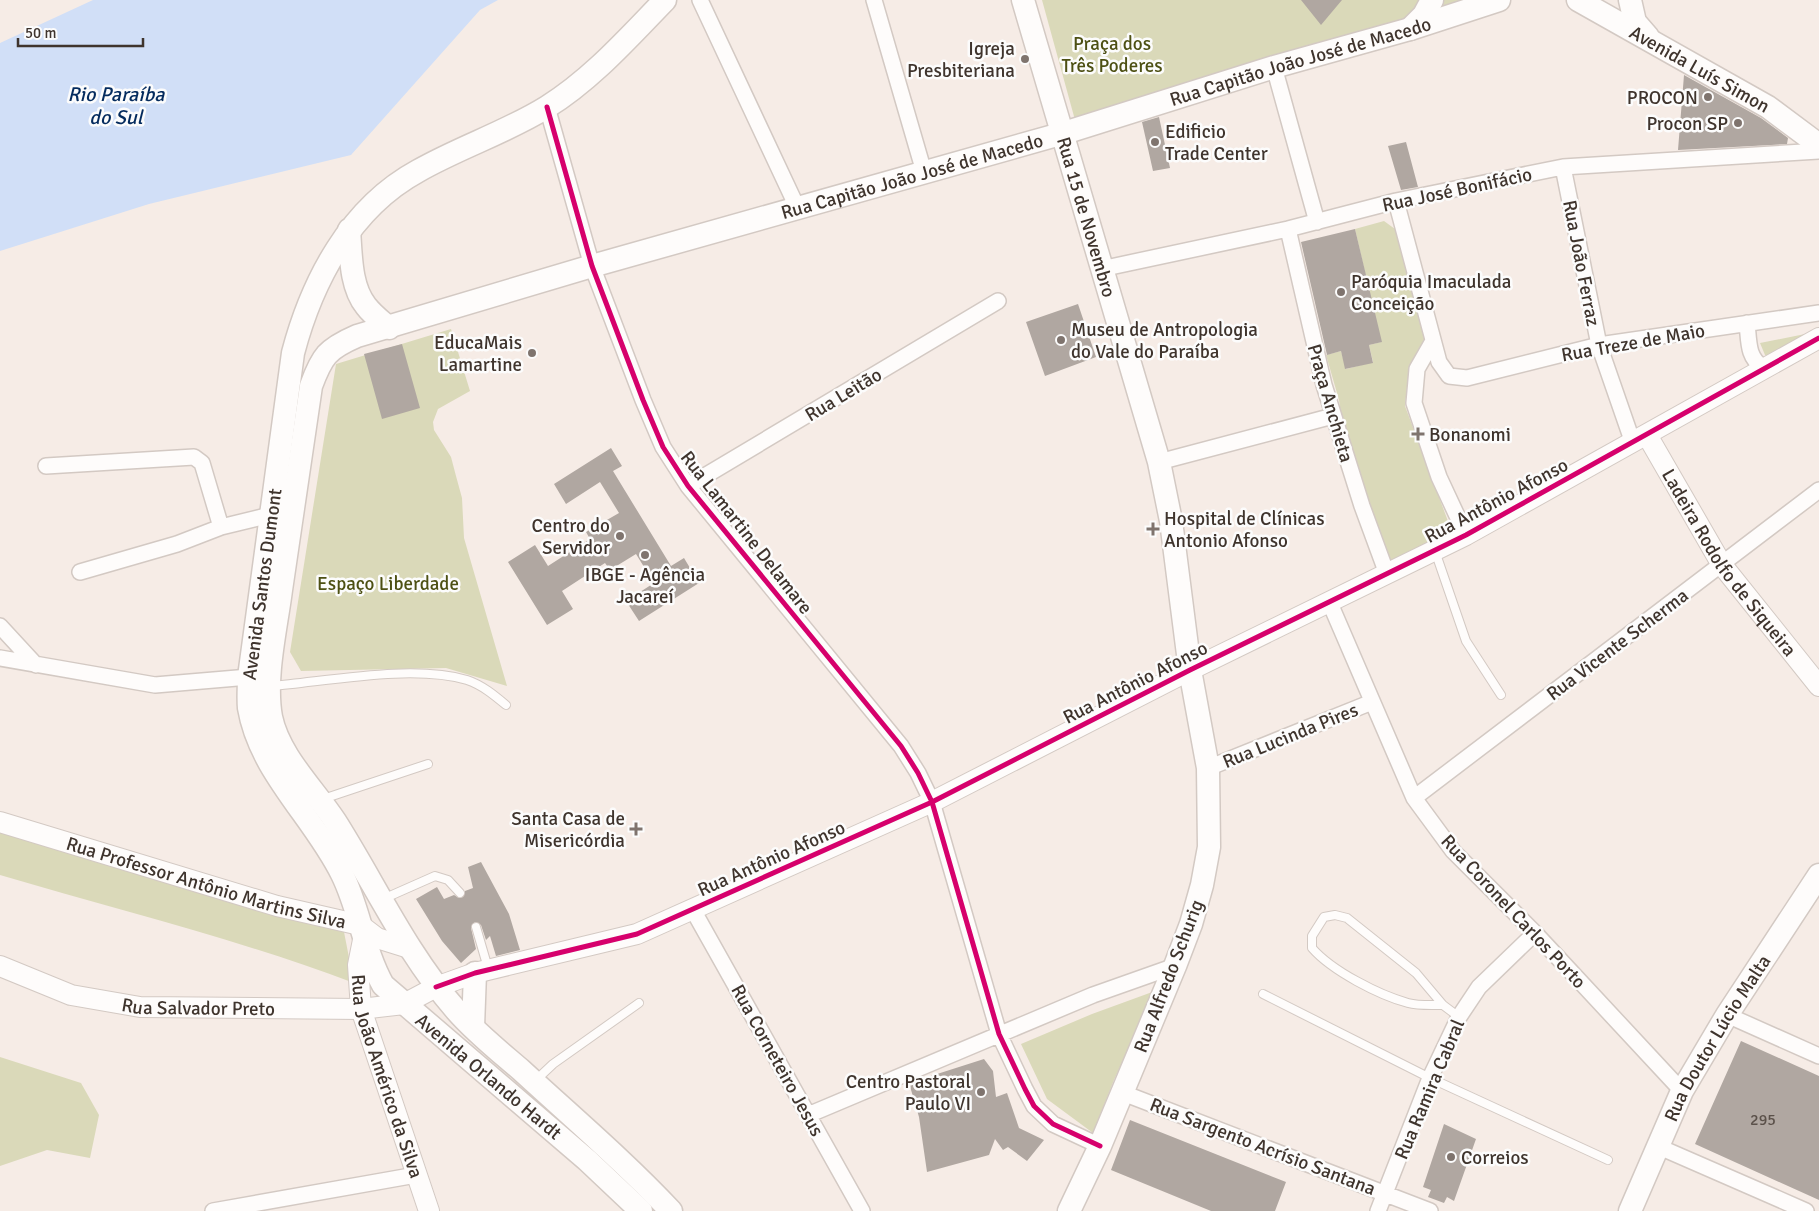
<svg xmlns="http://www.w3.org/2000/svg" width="1819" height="1211" viewBox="0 0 1819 1211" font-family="Signika,sans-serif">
  <rect width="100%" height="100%" fill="#f6ece6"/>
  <!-- green -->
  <path fill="#dad9b9" d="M1042 0H1486L1075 120Z
    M1384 221 1395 229 1425 342 1409 368 1405 406 1452 532 1391 565 1345 442 1339 400 1326 355 1341 351 1346 369 1373 362 1369 345 1381 342 1355 229Z
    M451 329 470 391 438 409 433 422 434 430 451 457 456 476 462 498 464 538 507 686 446 668 301 671 290 652 336 364Z
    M1815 332 1774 359 1765 355 1760 343Z
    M0 827 344 932 354 983C238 939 118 910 0 875Z
    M1155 991 1114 1080 1093 1133 1047 1099 1021 1044 1092 1014Z
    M0 1057 81 1083 99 1115 90 1158 47 1150 0 1166Z"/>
  <!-- water -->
  <path fill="#d1dff7" d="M93 0H498L480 10 351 155 149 204 0 251V43Z"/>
  <!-- building -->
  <path fill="#b0a7a1" d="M1301 0H1342L1321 25Z
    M1684 75 1761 118 1788 138 1787 144 1678 150Z
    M1159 117 1170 168 1153 171 1142 122Z
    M1406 142 1418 187 1401 190 1388 146Z
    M1355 229 1382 342 1369 345 1373 363 1345 369 1341 351 1327 355 1301 242Z
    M1078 304 1096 357 1045 376 1026 322Z
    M402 344 420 408 382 419 364 354Z
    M611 448 622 466 613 471 671 566 684 558 699 583 639 621 626 601 654 583 636 554 610 570 605 563 562 591 573 609 547 625 508 562 535 545 548 566 590 539 586 532 619 513 600 482 566 504 554 484Z
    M481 862 509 914 520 950 496 956 490 936 486 940 481 925 475 922 471 928 476 949 461 963 442 941 416 899 437 887 444 899 454 895 459 898 463 897 465 891 473 888 468 867Z
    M1741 1041 1819 1076V1200L1695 1144Z
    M984 1059 993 1071 996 1097 1007 1093 1019 1128 1044 1140 1027 1161 1008 1147 1003 1150 995 1139 989 1155 927 1172 919 1117 909 1083Z
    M1130 1120 1286 1182 1275 1211H1211L1111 1170Z
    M1444 1124 1476 1139 1454 1201 1447 1197 1444 1203 1428 1197 1431 1190 1423 1187Z"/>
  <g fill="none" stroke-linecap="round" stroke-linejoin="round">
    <!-- lane casing -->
    <g stroke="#d3c9c3" stroke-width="10">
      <path id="lane" d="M1435 551 1466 641 1501 695
        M272 686C329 681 413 664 467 680 482 685 494 695 506 705
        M323 799 428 764
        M383 899 435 876 448 880 460 893
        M476 927 488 968
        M1263 994 1430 1078 1608 1160
        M1443 1005C1432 1005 1419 1006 1408 1003 1379 995 1332 971 1312 948V936L1324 917 1335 915 1347 918 1416 973 1443 1005 1459 1017
        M535 1081 553 1064 639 1003"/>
    </g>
    <!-- street casing -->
    <g stroke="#d3c9c3" stroke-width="18">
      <path id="street" d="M700 0 797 207
        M874 0 924 172
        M1274 67 1317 222
        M547 107 592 266 643 400 663 447 688 486 901 746 918 773 932 802 999 1034 1025 1089 1034 1106 1053 1124 1100 1146
        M1563 167 1599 345 1633 443
        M1396 201 1439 362 1449 376 1467 378 1599 345 1819 313
        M1288 229 1324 385 1362 506 1387 574
        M1101 269 1288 229 1396 201 1563 167 1819 151
        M1747 323C1749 340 1747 358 1763 367
        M1433 341 1417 369 1414 403 1439 477 1466 535
        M1159 462 1333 416
        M46 466 194 457 202 463 221 527
        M688 486 998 301
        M80 572 177 544 221 527 270 515
        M1329 601 1414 798 1453 851 1535 933 1682 1091
        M0 626 36 665
        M0 658 155 685 249 677
        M1208 768 1372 702
        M1414 798 1819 490
        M693 910 862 1211
        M1727 1015 1819 1056
        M1123 1093 1430 1211
        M808 1115 1093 995 1175 966
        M1657 1146 1806 1211
        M213 1211 416 1175
        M1378 1211 1430 1078 1459 1017 1479 987 1535 933"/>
    </g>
    <!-- secondary casing -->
    <g stroke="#d3c9c3" stroke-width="22">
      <g id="secondary">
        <path id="s1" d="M1647 435 1722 565 1819 686"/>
        <path id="s2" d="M0 822 277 906 360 925 377 938 409 948"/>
        <path id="s3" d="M363 940 358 965 361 1009 429 1211"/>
        <path id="s4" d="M0 966 71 995 140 1007 361 1009 404 1004 436 987 475 973 637 934 932 802 1190 670 1466 535 1819 338"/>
      </g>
    </g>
    <!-- primary casing -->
    <g stroke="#d3c9c3" stroke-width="25">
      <g id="primary">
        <path id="s5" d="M1023 0 1159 462 1171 521 1190 670 1208 768 1209 847 1202 885 1191 924 1175 966 1100 1146 1069 1211"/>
        <path id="s6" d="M1578 0 1768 107 1819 145"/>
        <path d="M1630 0 1635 22 1648 37"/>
        <path d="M1410 29 1424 15 1432 0"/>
        <path d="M349 230C351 254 350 286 366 306 372 314 381 321 389 328"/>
        <path d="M473 1027 475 973"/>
        <path id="s7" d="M641 1211 587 1160 383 985C363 949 360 910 342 874 314 817 260 772 249 708 248 698 249 687 249 677L293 353C312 281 350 208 418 171 460 147 507 132 547 107 592 79 628 38 665 0"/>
        <path id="s8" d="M671 1211C624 1161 571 1116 521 1070 499 1051 475 1032 456 1010 406 953 375 884 335 821 314 789 279 756 271 717 264 678 276 629 281 590 291 522 301 454 311 386 322 356 327 349 357 336L592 266 1064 133 1274 67 1410 29 1499 0"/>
        <path id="s9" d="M1630 1211 1682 1091 1727 1015 1819 875"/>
      </g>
    </g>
    <!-- lane -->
    <use href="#lane" stroke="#fefcfb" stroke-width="8"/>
    <!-- street -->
    <use href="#street" stroke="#fefcfb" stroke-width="15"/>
    <!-- secondary -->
    <use href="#secondary" stroke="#fefcfb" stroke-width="20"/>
    <!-- primary -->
    <use href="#primary" stroke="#fefcfb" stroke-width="22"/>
    <!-- cycleway casing -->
    <g stroke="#fcfcfc" stroke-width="8">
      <path id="cycleway" d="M547 107 592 266 643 400 663 447 688 486 901 746 918 773 932 802 999 1034 1025 1089 1034 1106 1053 1124 1100 1146
        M436 987 475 973 637 934 932 802 1190 670 1466 535 1819 338"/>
    </g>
    <!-- cycleway -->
    <use href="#cycleway" stroke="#d6006c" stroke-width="5"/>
  </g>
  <!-- markers -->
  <g fill="#7f746e" stroke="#fcfcfc" stroke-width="2">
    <circle cx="1025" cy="59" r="5"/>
    <circle cx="1708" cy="97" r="5"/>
    <circle cx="1738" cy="123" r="5"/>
    <circle cx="1155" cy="142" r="5"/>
    <circle cx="1341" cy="292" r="5"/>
    <circle cx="1061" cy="340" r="5"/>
    <circle cx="532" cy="353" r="5"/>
    <path d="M1415.5 426.5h5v5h5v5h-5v5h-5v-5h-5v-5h5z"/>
    <path d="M1150.5 521.5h5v5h5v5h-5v5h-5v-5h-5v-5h5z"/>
    <circle cx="620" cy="536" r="5"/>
    <circle cx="645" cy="555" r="5"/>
    <path d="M633.5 821.5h5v5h5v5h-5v5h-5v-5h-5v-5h5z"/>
    <circle cx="981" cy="1092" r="5"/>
    <circle cx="1451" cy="1157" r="5"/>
  </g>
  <g text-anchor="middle" stroke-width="5" stroke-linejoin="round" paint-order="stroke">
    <!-- number labels -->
    <g font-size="16" fill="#5b514a">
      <text x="1763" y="1125">295</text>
    </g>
    <!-- park labels -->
    <g font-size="19" fill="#4d5013" stroke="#fcfcfc">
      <text x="1112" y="50">Praça dos<tspan x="1112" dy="22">Três Poderes</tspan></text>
      <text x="388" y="590">Espaço Liberdade</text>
    </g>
    <!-- poi labels -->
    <g font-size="19" fill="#3f342d" stroke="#fcfcfc" text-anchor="end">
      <text x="1015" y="55">Igreja<tspan x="1015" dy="22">Presbiteriana</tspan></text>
      <text x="1698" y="104">PROCON</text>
      <text x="1728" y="130">Procon SP</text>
      <text x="1165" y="138" text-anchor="start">Edificio<tspan x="1165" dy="22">Trade Center</tspan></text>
      <text x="1351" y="288" text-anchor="start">Paróquia Imaculada<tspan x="1351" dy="22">Conceição</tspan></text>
      <text x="1071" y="336" text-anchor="start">Museu de Antropologia<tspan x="1071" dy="22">do Vale do Paraíba</tspan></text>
      <text x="522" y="349">EducaMais<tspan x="522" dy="22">Lamartine</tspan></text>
      <text x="1429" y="441" text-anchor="start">Bonanomi</text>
      <text x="1164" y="525" text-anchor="start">Hospital de Clínicas<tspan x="1164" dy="22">Antonio Afonso</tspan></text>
      <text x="610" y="532">Centro do<tspan x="610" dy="22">Servidor</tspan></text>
      <text x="645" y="581" text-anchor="middle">IBGE - Agência<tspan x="645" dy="22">Jacareí</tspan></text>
      <text x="625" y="825">Santa Casa de<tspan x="625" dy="22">Misericórdia</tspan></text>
      <text x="971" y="1088">Centro Pastoral<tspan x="971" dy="22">Paulo VI</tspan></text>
      <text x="1461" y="1164" text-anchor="start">Correios</text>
    </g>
    <!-- street labels -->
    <g font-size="19" fill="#3f342d" stroke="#fcfcfc">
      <text dy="7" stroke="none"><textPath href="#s8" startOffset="2030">Rua Capitão João José de Macedo</textPath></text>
      <text dy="7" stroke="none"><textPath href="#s6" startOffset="140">Avenida Luís Simon</textPath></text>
      <text dy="7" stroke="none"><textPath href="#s8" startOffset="1625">Rua Capitão João José de Macedo</textPath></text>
      <text transform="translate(1457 189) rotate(-12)" y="7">Rua José Bonifácio</text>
      <text dy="7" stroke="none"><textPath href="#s5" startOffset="226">Rua 15 de Novembro</textPath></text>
      <text transform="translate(1582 263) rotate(79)" y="7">Rua João Ferraz</text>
      <text transform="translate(1633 342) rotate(-10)" y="7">Rua Treze de Maio</text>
      <text transform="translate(843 394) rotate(-31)" y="7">Rua Leitão</text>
      <text transform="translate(1331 403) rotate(74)" y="7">Praça Anchieta</text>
      <text transform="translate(1496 500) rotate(-28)" y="7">Rua Antônio Afonso</text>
      <text transform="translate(747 532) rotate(52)" y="7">Rua Lamartine Delamare</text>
      <text dy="7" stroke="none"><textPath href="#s1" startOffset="152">Ladeira Rodolfo de Siqueira</textPath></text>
      <text dy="7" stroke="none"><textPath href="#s7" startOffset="778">Avenida Santos Dumont</textPath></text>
      <text transform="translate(1617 644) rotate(-37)" y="7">Rua Vicente Scherma</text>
      <text transform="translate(1135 682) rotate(-27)" y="7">Rua Antônio Afonso</text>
      <text transform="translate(1290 735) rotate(-22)" y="7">Rua Lucinda Pires</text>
      <text transform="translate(771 858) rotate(-24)" y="7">Rua Antônio Afonso</text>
      <text dy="7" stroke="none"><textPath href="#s2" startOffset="215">Rua Professor Antônio Martins Silva</textPath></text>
      <text transform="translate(1514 911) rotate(47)" y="7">Rua Coronel Carlos Porto</text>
      <text transform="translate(1168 976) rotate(-69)" y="7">Rua Alfredo Schurig</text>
      <text dy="7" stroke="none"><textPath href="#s4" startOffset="205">Rua Salvador Preto</textPath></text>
      <text dy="7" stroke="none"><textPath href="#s9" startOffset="194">Rua Doutor Lúcio Malta</textPath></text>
      <text transform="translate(778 1060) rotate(61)" y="7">Rua Corneteiro Jesus</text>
      <text dy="7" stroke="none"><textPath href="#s3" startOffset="141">Rua João Américo da Silva</textPath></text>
      <text transform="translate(489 1076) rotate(40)" y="7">Avenida Orlando Hardt</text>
      <text transform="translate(1429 1089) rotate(-67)" y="7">Rua Ramira Cabral</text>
      <text transform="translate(1263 1146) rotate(21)" y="7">Rua Sargento Acrísio Santana</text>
    </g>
    <!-- water labels -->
    <g font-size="20" font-style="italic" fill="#042b5e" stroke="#fcfcfc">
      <text x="116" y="101">Rio Paraíba<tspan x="116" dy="23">do Sul</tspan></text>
    </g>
  </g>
  <!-- scale -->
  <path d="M18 38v8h125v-8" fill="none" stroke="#3f342d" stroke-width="2.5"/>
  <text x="25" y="38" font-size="15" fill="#3f342d" stroke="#fcfcfc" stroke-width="4" paint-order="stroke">50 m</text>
</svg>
